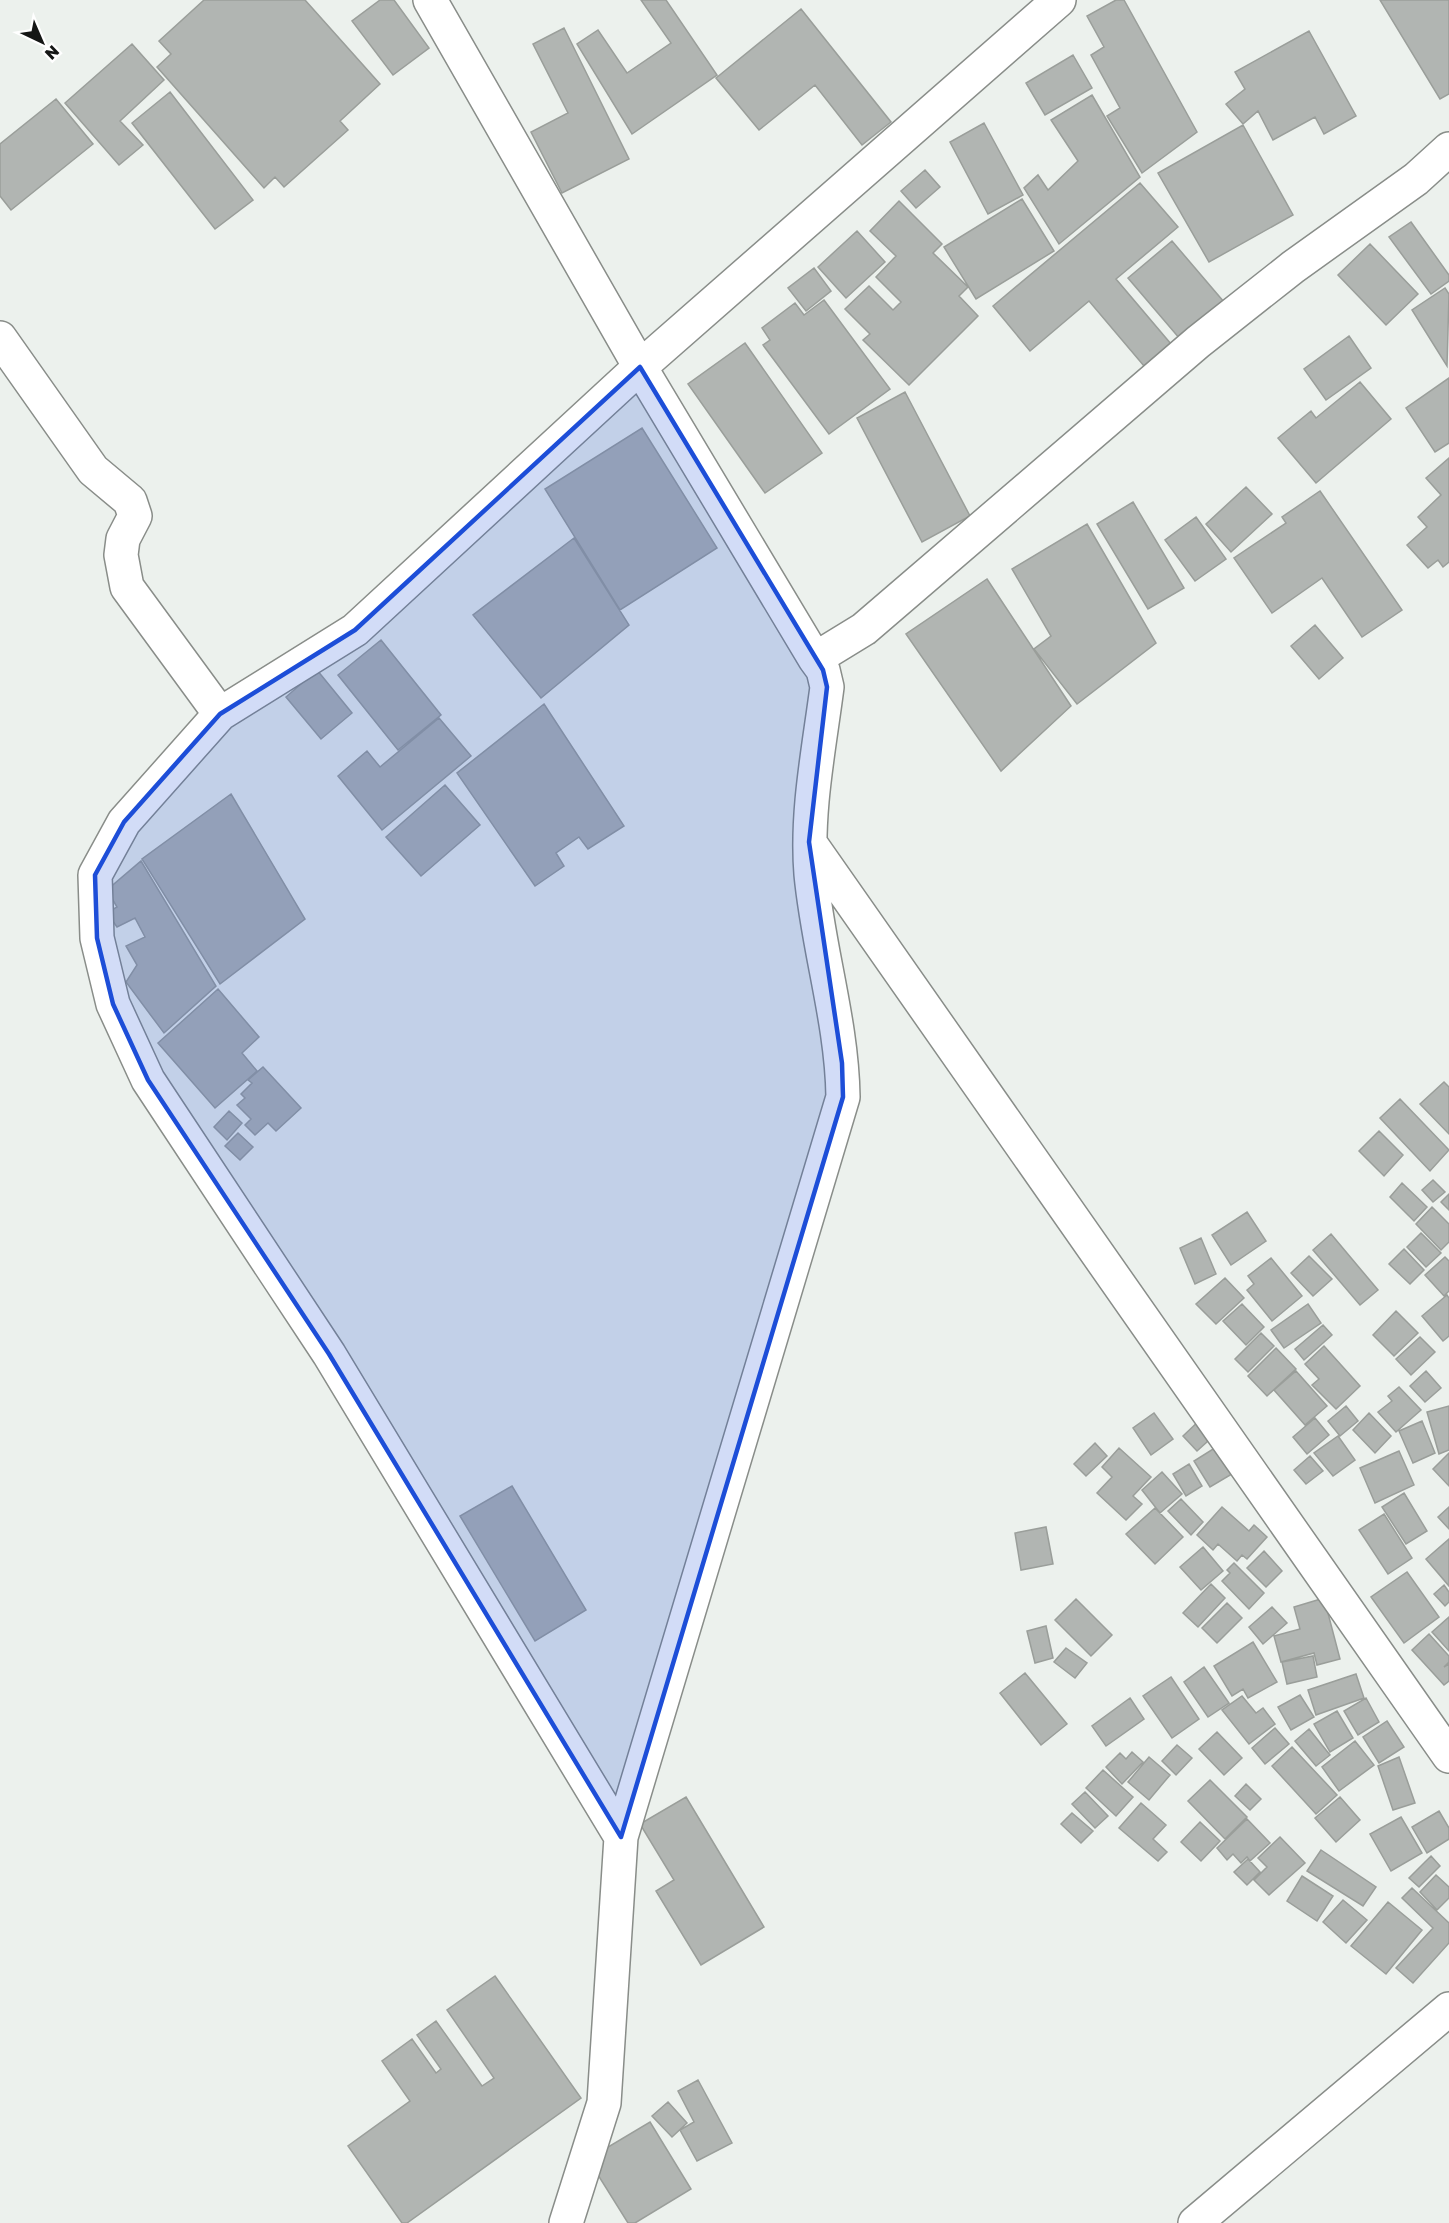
<svg xmlns="http://www.w3.org/2000/svg" width="1449" height="2223" viewBox="0 0 1449 2223" font-family="'Golos Text',sans-serif">
  <rect width="100%" height="100%" fill="#ecf1ed"/>
  <!-- building -->
  <path fill="#b1b5b2" stroke="#9a9e9a" stroke-width="1.5" d="M204 0H305L380 84 340 121 348 130 284 187 275 177 264 188 157 67 171 54 159 41Z
    M380 0H394L429 48 393 75 352 21Z
    M641 0H666L717 75 632 134 577 44 598 30 627 73 671 43Z
    M1116 0H1124L1197 132 1142 173 1107 116 1120 108 1091 55 1104 47 1087 16Z
    M1380 0H1449V94L1440 99Z
    M801 9 891 122 862 145 815 85 759 130 716 78Z
    M564 28 629 159 562 193 531 132 568 113 533 44Z
    M1309 31 1356 116 1324 134 1315 117 1273 140 1258 111 1243 124 1226 104 1245 89 1235 72Z
    M132 44 164 80 120 121 143 145 119 165 65 103Z
    M1073 55 1092 88 1045 115 1026 83Z
    M170 92 253 200 215 229 132 123Z
    M1092 95 1140 177 1059 244 1024 188 1038 175 1048 190 1078 161 1051 120Z
    M56 99 93 144 11 210 0 196V144Z
    M984 123 1023 195 988 214 950 142Z
    M1243 125 1293 215 1209 262 1158 173Z
    M925 170 940 187 916 208 901 191Z
    M1140 183 1178 227 1116 279 1171 344 1144 366 1089 301 1030 351 993 306Z
    M1022 199 1054 251 976 299 944 247Z
    M899 201 942 244 933 253 968 287 959 296 978 316 909 385 863 340 870 334 845 309 869 286 893 310 901 302 876 277 896 256 870 231Z
    M1411 222 1449 275V281L1431 294 1389 237Z
    M857 231 885 262 846 298 818 267Z
    M1172 241 1224 302 1180 339 1128 278Z
    M1370 244 1418 294 1386 325 1338 275Z
    M814 268 831 291 806 311 788 288Z
    M1445 288 1449 294 1447 366 1412 310Z
    M824 300 890 389 829 434 763 345 770 340 762 328 795 303 804 315Z
    M1349 336 1371 368 1326 400 1304 369Z
    M745 343 822 453 765 493 688 384Z
    M1449 378V443L1435 452 1406 408Z
    M1360 382 1391 419 1316 483 1278 438 1311 411 1316 418Z
    M905 392 970 516 922 542 857 418Z
    M642 428 717 548 620 610 545 489Z
    M1449 458V562L1443 567 1438 560 1428 568 1407 545 1427 527 1418 517 1441 495 1426 478Z
    M1246 487 1272 514 1231 552 1206 524Z
    M1320 491 1402 610 1362 637 1322 578 1272 613 1234 558 1286 523 1282 517Z
    M1133 502 1184 588 1148 609 1097 524Z
    M1196 517 1226 559 1195 581 1165 540Z
    M1087 524 1156 643 1077 704 1034 649 1051 636 1012 569Z
    M574 538 629 625 541 698 473 615Z
    M987 579 1071 706 1001 771 906 634Z
    M1315 625 1343 658 1319 679 1291 646Z
    M381 640 441 715 398 750 338 675Z
    M317 670 352 713 321 739 286 697Z
    M544 704 624 826 588 849 579 837 556 853 564 866 535 886 457 773Z
    M439 718 471 756 382 830 338 776 367 751 380 767Z
    M445 785 480 825 421 876 386 837Z
    M231 794 305 919 220 984 142 859Z
    M141 861 216 986 164 1033 126 982 137 965 126 946 145 937 135 918 117 927 107 913 117 907 107 890Z
    M218 989 259 1037 242 1053 257 1071 215 1108 158 1043Z
    M263 1067 301 1108 276 1131 268 1123 255 1135 245 1125 251 1119 237 1105 245 1098 241 1094 252 1083 248 1080Z
    M1444 1082 1449 1087V1134L1420 1104Z
    M1400 1099 1449 1150 1430 1171 1380 1118Z
    M229 1111 242 1123 227 1140 214 1127Z
    M1379 1131 1403 1155 1384 1176 1359 1151Z
    M238 1133 253 1147 240 1160 225 1146Z
    M1433 1180 1445 1192 1433 1202 1422 1190Z
    M1402 1183 1427 1207 1414 1221 1390 1197Z
    M1449 1194V1210L1441 1202Z
    M1432 1207 1449 1224V1242L1441 1250 1416 1224Z
    M1247 1212 1266 1241 1231 1265 1212 1235Z
    M1421 1233 1441 1253 1426 1267 1407 1247Z
    M1331 1234 1378 1290 1360 1305 1313 1250Z
    M1201 1238 1216 1274 1195 1284 1180 1248Z
    M1404 1249 1424 1270 1410 1284 1389 1264Z
    M1309 1256 1332 1279 1313 1296 1291 1273Z
    M1445 1257 1449 1261V1291L1444 1296 1425 1275Z
    M1271 1258 1302 1296 1272 1321 1247 1290 1254 1284 1248 1276Z
    M1225 1278 1244 1298 1216 1324 1196 1304Z
    M1447 1295 1449 1298V1336L1443 1341 1422 1316Z
    M1242 1304 1264 1327 1246 1345 1223 1321Z
    M1308 1304 1321 1323 1284 1348 1271 1330Z
    M1396 1311 1418 1333 1394 1356 1373 1335Z
    M1323 1325 1332 1335 1304 1360 1295 1349Z
    M1261 1333 1274 1346 1248 1372 1235 1359Z
    M1420 1337 1435 1352 1411 1375 1396 1359Z
    M1324 1346 1360 1386 1336 1409 1312 1385 1319 1379 1305 1364Z
    M1276 1348 1296 1369 1267 1396 1248 1376Z
    M1296 1371 1327 1406 1305 1425 1274 1390Z
    M1426 1371 1441 1388 1425 1402 1410 1386Z
    M1399 1387 1421 1410 1396 1432 1378 1412 1392 1401 1388 1396Z
    M1346 1406 1358 1421 1340 1436 1328 1421Z
    M1449 1406V1450L1439 1454 1427 1412Z
    M1154 1413 1173 1439 1151 1455 1133 1428Z
    M1369 1413 1391 1436 1375 1453 1353 1430Z
    M1203 1417 1218 1432 1197 1451 1183 1436Z
    M1315 1418 1329 1435 1307 1454 1293 1437Z
    M1422 1421 1435 1453 1413 1463 1399 1431Z
    M1338 1436 1355 1460 1333 1476 1314 1453Z
    M1095 1443 1107 1456 1086 1476 1074 1464Z
    M1221 1444 1237 1471 1210 1487 1194 1461Z
    M1119 1448 1151 1477 1133 1496 1142 1504 1126 1520 1097 1493 1112 1477 1102 1467Z
    M1399 1451 1414 1485 1375 1503 1360 1468Z
    M1449 1453V1486L1433 1469Z
    M1310 1456 1323 1471 1306 1484 1294 1470Z
    M1189 1464 1202 1486 1186 1496 1173 1474Z
    M1162 1472 1182 1494 1160 1513 1142 1490Z
    M512 1486 586 1610 535 1641 460 1516Z
    M1404 1493 1427 1531 1406 1544 1382 1507Z
    M1181 1499 1203 1522 1191 1535 1168 1511Z
    M1222 1507 1249 1531 1254 1525 1267 1537 1247 1559 1242 1555 1237 1561 1218 1544 1213 1550 1197 1535Z
    M1449 1507V1529L1438 1517Z
    M1155 1508 1183 1537 1155 1564 1126 1534Z
    M1384 1514 1412 1558 1388 1574 1359 1530Z
    M1046 1527 1053 1564 1021 1570 1015 1533Z
    M1449 1539V1586L1426 1559Z
    M1203 1547 1223 1571 1201 1590 1180 1567Z
    M1264 1551 1282 1571 1266 1587 1247 1568Z
    M1234 1563 1264 1593 1249 1609 1222 1581 1230 1573 1227 1570Z
    M1407 1572 1439 1617 1404 1643 1371 1597Z
    M1211 1584 1225 1598 1198 1627 1183 1613Z
    M1444 1585 1449 1592V1602L1445 1606 1434 1594Z
    M1324 1598 1340 1659 1317 1665 1314 1653 1281 1662 1274 1636 1300 1629 1294 1607Z
    M1076 1599 1112 1635 1091 1656 1055 1620Z
    M1227 1603 1242 1618 1217 1643 1202 1628Z
    M1272 1607 1287 1623 1263 1644 1249 1627Z
    M1449 1617V1651L1432 1632Z
    M1046 1626 1053 1658 1035 1663 1027 1631Z
    M1429 1634 1449 1656V1662L1444 1667 1449 1664V1681L1444 1685 1412 1650Z
    M1253 1642 1277 1682 1248 1698 1243 1689 1232 1696 1214 1666Z
    M1066 1648 1087 1663 1075 1678 1054 1662Z
    M1313 1656 1317 1677 1287 1684 1282 1662Z
    M1204 1667 1229 1703 1208 1717 1184 1682Z
    M1025 1673 1067 1724 1041 1745 1000 1693Z
    M1356 1674 1364 1698 1316 1715 1308 1690Z
    M1171 1677 1199 1719 1172 1738 1143 1696Z
    M1300 1695 1314 1717 1291 1730 1278 1707Z
    M1242 1696 1256 1713 1263 1708 1275 1724 1249 1744 1222 1710Z
    M1130 1698 1144 1719 1106 1746 1092 1726Z
    M1366 1698 1379 1722 1358 1735 1344 1711Z
    M1337 1711 1353 1738 1330 1752 1314 1724Z
    M1387 1721 1404 1747 1379 1763 1363 1737Z
    M1275 1728 1289 1744 1265 1764 1252 1748Z
    M1309 1729 1330 1755 1316 1766 1295 1741Z
    M1217 1732 1242 1758 1224 1775 1199 1749Z
    M1355 1741 1374 1765 1339 1791 1322 1767Z
    M1177 1745 1192 1758 1176 1775 1162 1761Z
    M1292 1747 1337 1795 1316 1814 1272 1766Z
    M1132 1752 1143 1762 1122 1784 1106 1767 1120 1753 1126 1759Z
    M1149 1757 1170 1775 1149 1800 1128 1782Z
    M1399 1757 1415 1803 1393 1810 1378 1766Z
    M1103 1770 1133 1797 1116 1816 1086 1788Z
    M1210 1780 1247 1817 1225 1839 1188 1801Z
    M1246 1784 1261 1799 1250 1810 1235 1796Z
    M1085 1792 1108 1816 1095 1828 1072 1804Z
    M686 1797 764 1927 701 1965 656 1891 674 1880 640 1824Z
    M1340 1797 1360 1820 1336 1842 1315 1818Z
    M1141 1803 1166 1825 1153 1839 1167 1852 1158 1861 1119 1828Z
    M1439 1811 1449 1828V1839L1427 1853 1412 1827Z
    M1072 1813 1093 1831 1081 1843 1061 1824Z
    M1401 1817 1422 1853 1391 1871 1370 1834Z
    M1247 1819 1270 1843 1250 1861 1247 1857 1241 1863 1233 1854 1227 1860 1217 1848Z
    M1200 1822 1220 1841 1201 1861 1181 1842Z
    M1280 1837 1305 1863 1269 1895 1254 1880 1267 1867 1258 1858Z
    M1321 1850 1376 1887 1363 1906 1307 1871Z
    M1431 1856 1440 1866 1419 1887 1409 1878Z
    M1248 1859 1260 1872 1247 1885 1234 1872Z
    M1436 1875 1449 1887V1898L1437 1910 1420 1892Z
    M1302 1876 1333 1896 1317 1921 1287 1901Z
    M1412 1888 1449 1923V1943L1413 1983 1396 1968 1433 1928 1402 1898Z
    M1343 1900 1367 1920 1346 1943 1323 1922Z
    M1388 1902 1422 1930 1386 1974 1351 1946Z
    M495 1976 581 2098 407 2223H402L348 2146 410 2101 382 2061 412 2039 436 2073 441 2069 417 2035 436 2021 482 2086 494 2078 447 2010Z
    M698 2080 732 2143 697 2161 680 2130 694 2122 678 2091Z
    M668 2102 687 2123 672 2137 652 2116Z
    M650 2122 691 2189 635 2223H628L588 2159Z"/>
  <g fill="none" stroke-linecap="round" stroke-linejoin="round">
    <!-- street casing -->
    <g stroke="#898d89" stroke-width="36">
      <path id="street" d="M430 0 640 367 815 659
        M0 338 93 470 130 501 135 516 123 539 121 555 127 587 220 714
        M810 843 1449 1756
        M621 1837 329 1354 148 1080 113 1004 97 938 95 875 124 822 220 714 355 630 640 367 1059 0
        M566 2223 604 2103 621 1837 843 1097C842 1022 818 949 811 874 806 812 819 749 827 687L823 670 815 659 864 629 1198 342 1293 267 1416 179 1449 149
        M1195 2223 1449 2009"/>
    </g>
    <!-- street -->
    <use href="#street" stroke="#fff" stroke-width="33"/>
  </g>
  <!-- marked area -->
  <path fill="#1d4ed8" fill-opacity="0.2" stroke="#1d4ed8" stroke-width="4.5" stroke-linejoin="round" d="M640 367 823 670 827 687 809 842 842 1063 843 1097 621 1837 329 1354 148 1080 113 1004 97 938 95 875 124 822 220 714 355 630Z"/>
  <!-- north arrow -->
  <g transform="translate(42 42) rotate(136)" stroke="#ffffff" stroke-width="4.5" paint-order="stroke">
  <path d="M0-4.5L10 22L0 15L-10 22Z" fill="#141615"/>
  <text y="-9" font-size="16" font-weight="bold" text-anchor="middle" fill="#141615">N</text>
  </g>
</svg>
